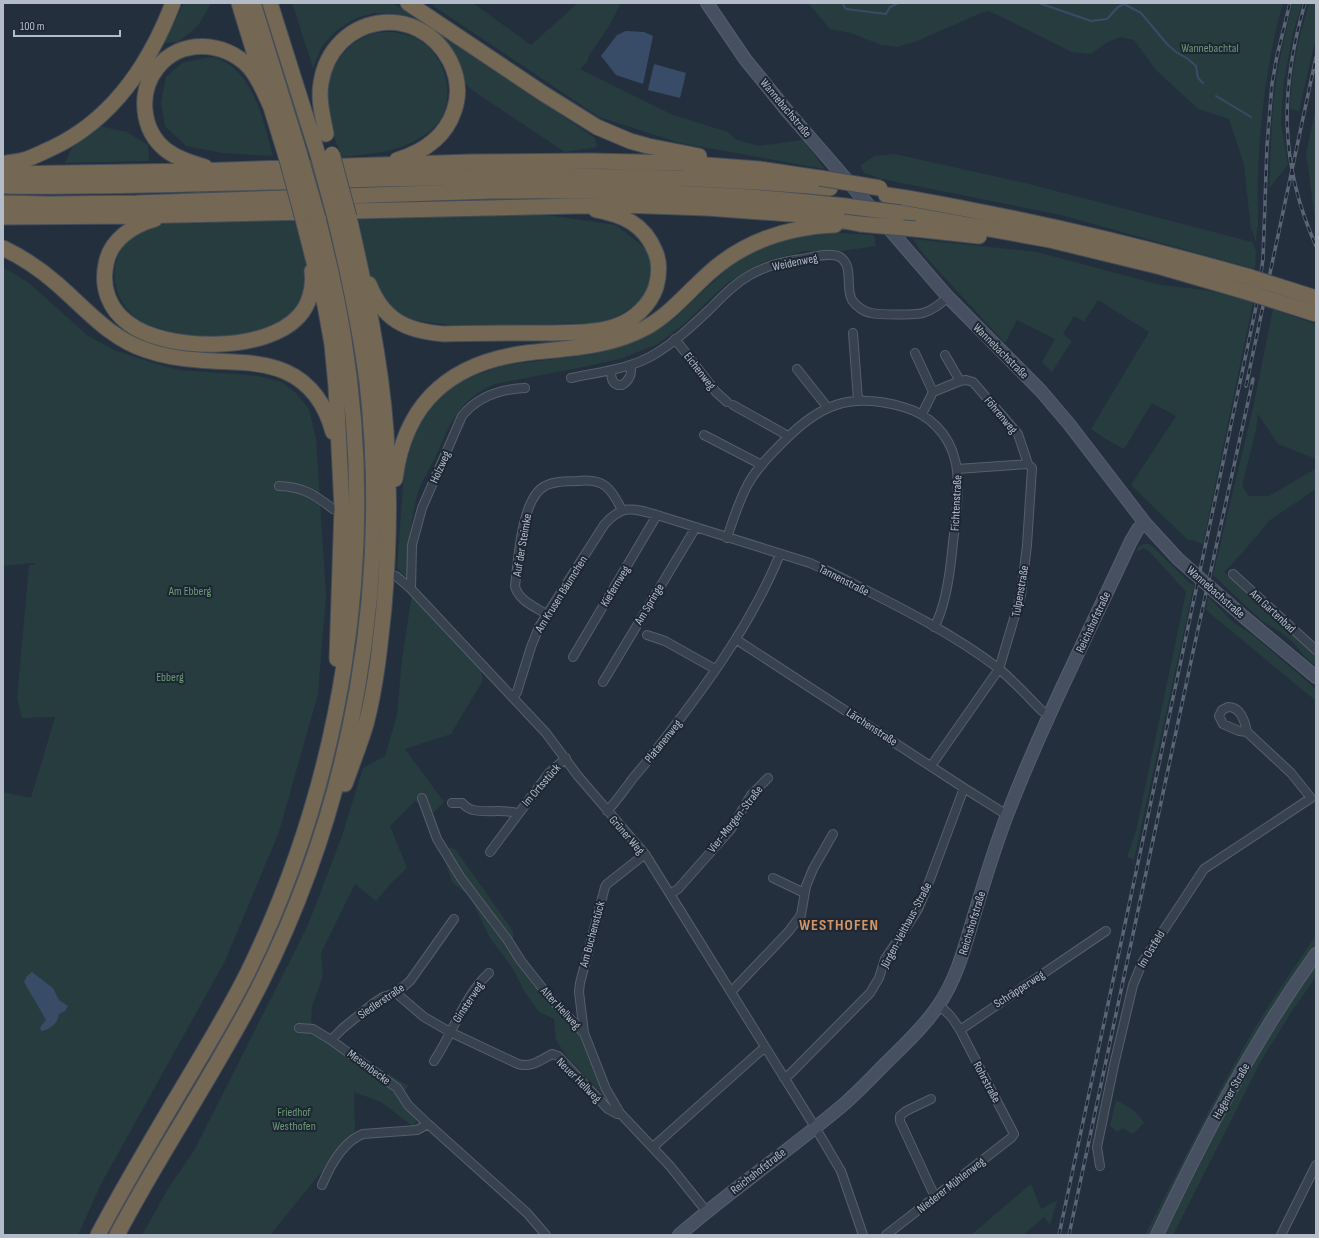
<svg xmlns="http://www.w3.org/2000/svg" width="1319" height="1238" viewBox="0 0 1319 1238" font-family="'Sofia Sans Condensed',sans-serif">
  <rect width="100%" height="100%" fill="#242f3e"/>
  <!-- green -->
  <path fill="#263c3f" d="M184 3H211L198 26 178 42 164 43Z
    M292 3H393L595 138 597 147 565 152 469 88 444 44 411 21 397 14 375 13 356 18 337 30 322 46 313 68Z
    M429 3H473L531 45 578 3H621L609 26 590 54 587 62 580 69 673 115 728 132 737 140 759 146 803 140 825 169 680 143 599 117Z
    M808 3H1283C1269 52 1262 103 1259 154 1257 178 1258 203 1258 227L1257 228 1256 242 1252 230H1251L1244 165 1229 119 1198 109 1156 70 1134 40 1121 37 1108 42 1090 54 1072 52 989 11 981 13 917 41 897 47 881 45 851 33 830 29Z
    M1293 3H1302L1293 33 1284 81 1281 122 1288 165 1269 188C1271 153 1271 116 1276 81 1280 55 1286 29 1293 3Z
    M1309 3H1316V37L1299 111 1290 109 1292 79 1298 43Z
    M394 32C402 34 410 35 417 39 444 53 456 93 441 119 436 127 426 135 418 139 395 153 367 154 342 157 337 144 331 130 328 116 321 84 338 46 369 35 377 32 386 32 394 32Z
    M213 57C254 69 263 120 273 156L222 153 186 146 165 126 161 102 166 77 182 63 199 59Z
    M1316 108V222L1315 219 1306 153Z
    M99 126 127 132 148 145 149 161 65 163 73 145Z
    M895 154 1029 184 1252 242 1256 251 1255 269 1061 215 882 179 864 173 860 165 875 156Z
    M527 212 616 225 645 248 651 258 648 293C630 310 618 319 593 323L459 326 410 320 395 312 375 286 369 271 358 216Z
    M296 219C304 246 314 274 301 301 296 311 281 323 272 328 268 330 262 330 257 331 224 340 192 339 159 328 153 326 145 325 140 321 111 301 104 259 133 235 138 231 148 228 155 226 167 222 184 224 197 223 230 222 263 220 296 219Z
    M822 232 874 235 876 246 842 251H805L764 262 726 284 685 323 658 344 620 359 578 368 495 384C457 399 450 426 434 460 428 472 420 484 417 496 410 523 409 551 407 578L397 568 404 472 415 434 427 414 440 397 459 382 501 366 592 354 617 348 648 336 676 317 725 271 739 260 757 249 788 237Z
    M913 239 1037 252 1161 285 1205 290 1253 302 1203 544 1193 540H1188L1131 485 1176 416 1152 403 1124 449 1104 438 1091 429 1149 332 1098 300 1084 322 1074 316 1063 334 1072 341 1052 372 1042 362 1055 339 1017 320 1005 343 923 254Z
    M3 267 29 283 88 336 114 350 160 365 180 370 258 376 282 382 296 393 309 409 316 439 326 595 318 694 279 832 225 961 101 1184 78 1235H3V792L31 798 55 717 22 718 17 699 29 565H35V563L3 566Z
    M1273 309 1316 324V459L1278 444 1258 414 1256 430 1242 486 1249 496H1269L1315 469 1316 470V489L1270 520 1242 553 1224 572 1316 655V666L1305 657 1294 643 1283 634 1261 620 1213 575 1253 408Z
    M1143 544H1148L1152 546 1191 584 1194 585 1134 860 1127 857 1136 831 1186 592 1149 551 1144 548 1136 552 1138 547Z
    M412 594 480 668 483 680 451 734 405 749 444 802 434 812 415 801 390 826 407 868 391 883 376 901 355 884 321 953 323 976 312 1006 311 1022 376 1066 408 1086 401 1099 416 1121 414 1127 381 1102 354 1092 355 1131 270 1235H142L168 1189 195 1149 308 925 342 836 363 768 385 756 397 715 402 659Z
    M1208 597 1233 622 1254 636 1316 689V701L1206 610Z
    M449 847 455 849 513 931V955L577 1029 595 1074 609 1101 567 1057 556 1040 554 1019 539 1012 526 994 511 966 490 938 470 897 452 882 446 864Z
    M1316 935V977L1294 1008 1262 1059 1173 1235H1145C1180 1167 1214 1098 1253 1031 1273 998 1295 966 1316 935Z
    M1116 1100C1127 1106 1138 1111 1144 1123L1133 1134 1123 1128 1117 1132 1110 1126Z
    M1031 1184 1041 1209 1057 1201 1050 1225 1044 1217 1023 1235H971Z"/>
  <!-- water -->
  <path fill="#394c67" d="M626 31 644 32 653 36 643 84 616 75 601 56 617 35Z
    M654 64 686 73 680 98 648 90Z
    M32 972 53 988 59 1000 68 1006 65 1011 59 1014C58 1023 51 1029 42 1031L40 1029 41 1026 46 1020 24 982 27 976Z"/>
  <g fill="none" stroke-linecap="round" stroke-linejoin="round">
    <!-- stream -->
    <path stroke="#394c67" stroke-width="2" d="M842 3 846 9 886 14 890 7 899 3
      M910 3H912
      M1039 3 1091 21 1107 19 1118 7 1124 4 1141 13 1167 44 1176 52 1188 59 1196 66 1198 78 1203 83
      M1216 96 1251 117"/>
    <!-- street-tunnel -->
    <path stroke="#3a4453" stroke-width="8" stroke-dasharray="8 4" stroke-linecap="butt" d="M355 533 387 566"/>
    <!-- street casing -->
    <g stroke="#565f6c" stroke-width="10">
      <path id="street" d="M853 333 858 400
        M675 339 716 392 727 402
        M915 353 933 392
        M945 355 960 381
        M797 369 824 403 827 408
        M611 370C611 378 612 386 622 385 629 381 633 373 630 365
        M571 378C599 372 631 369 655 354 675 342 692 326 709 310 722 297 734 284 750 275 766 266 784 261 802 259 813 257 830 252 840 257 854 266 845 288 852 300 856 306 864 312 871 313 879 315 916 315 923 313 933 310 940 304 948 297
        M733 405 783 433 788 437
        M922 414 933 392 960 381 966 380 973 382 1018 434 1028 464
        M704 435 762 465
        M279 486C303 487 314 494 333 509
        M727 538C733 519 739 501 748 484 757 468 770 455 783 442 820 404 850 392 903 407 929 414 949 434 955 460 961 480 956 520 953 542 951 565 946 607 934 627
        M1233 574 1316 650
        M396 576 411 589 546 733 578 776 645 854 815 1127 841 1171 863 1235
        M411 589 412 545 422 508 462 416C478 396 500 389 525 388
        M546 614C535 607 518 600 515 586 518 562 521 498 545 486 554 481 567 481 578 481 604 478 611 488 622 510
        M647 635 665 641 715 669
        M737 640 964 788 1007 815
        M573 657 657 515
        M603 682 696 527
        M513 698 517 692 531 647 539 627 604 525C622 504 633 508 657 515L810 563 828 571C885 600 947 629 998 668 1014 681 1028 697 1042 711L1050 715
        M931 766 999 669 1021 595 1027 545 1032 468 1028 464 957 469
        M422 798 437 839 461 878 507 939 521 961 551 999 584 1033 606 1089 620 1113 670 1166 707 1212
        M452 803H462C465 806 468 809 473 810 486 813 503 809 518 813
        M607 811C615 803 621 794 628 785 634 776 642 768 649 759 699 695 749 630 780 554
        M490 852 549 773 566 758
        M773 878 800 891 805 892
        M670 894 678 889 731 829 751 795 768 778
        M731 992 789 931 801 915 806 886 813 869 833 834
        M396 993 424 1017 450 1032 518 1064C531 1068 541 1060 552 1054L558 1056 608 1109 617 1114 620 1113
        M938 1006C948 1011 954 1020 960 1030L1106 931
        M299 1028 313 1029 331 1040 397 1088 408 1105 428 1124 527 1213 546 1235
        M584 1033 579 992 580 983 605 887 607 884 645 854
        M331 1040 343 1028 374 1003 383 997 396 993 410 981 454 919
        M434 1061C453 1033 464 996 489 973
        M784 1078 790 1074 870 993 879 978 885 959 906 928 918 909 926 890 964 788
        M931 1099 906 1111 900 1116V1121L935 1197
        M653 1147 765 1047
        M1100 1166 1097 1147 1114 1065 1133 985 1142 963 1204 869 1311 798 1291 773 1247 732 1239 731 1223 724 1219 716 1222 710 1228 707C1240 707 1245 721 1247 732
        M322 1185C330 1166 344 1141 363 1134L417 1130 428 1124
        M886 1235 1011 1138 1014 1134 960 1030
        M1281 1235 1316 1165"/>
    </g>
    <!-- secondary casing -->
    <g stroke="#565f6c" stroke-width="14">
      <path id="secondary" d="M707 3 745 59 788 112 948 297 1041 391 1069 424 1145 523 1178 559 1244 617 1316 677
        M679 1235C732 1189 790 1150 843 1105 858 1092 872 1077 886 1063 904 1045 924 1027 938 1006 956 980 964 950 973 919 984 883 995 845 1009 810 1045 718 1090 630 1131 541L1138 529 1145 523
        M1157 1235C1203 1138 1253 1042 1316 954"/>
    </g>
    <!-- highway casing -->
    <g stroke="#434c59" stroke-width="17">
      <path id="highway" d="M239 3 286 156
        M253 3 300 155
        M270 3 318 155
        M408 3 544 94 597 127 630 141 648 146 699 156
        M326 134C323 117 318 100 321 83 332 14 418 0 450 61 458 77 460 94 454 111 445 138 423 152 397 160
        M3 164C10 162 17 162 24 160 34 157 43 152 52 148 112 120 150 63 173 3
        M205 167C192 163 178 159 166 150 141 130 138 92 157 68 180 38 225 41 249 67 259 78 265 94 271 107
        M3 174 195 171 471 162 591 161 680 163 759 169 819 178
        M3 186C279 189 555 161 830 188
        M886 195C923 200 960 208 997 215 1082 232 1166 253 1250 277
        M3 203 49 204 137 203 493 191C610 190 728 192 845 206
        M901 213 1050 240 1161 267 1247 292
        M3 217 134 216 621 205 707 208 818 216 860 224
        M155 219C133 225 110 240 106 264 101 287 109 309 128 323 165 352 266 353 299 316 310 304 314 286 312 271
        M303 219 325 305 332 344 336 386 342 508 337 659
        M915 229 979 236
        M3 248C22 257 40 269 56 283 84 307 109 338 146 350 163 356 181 359 199 360 227 363 260 360 286 372 311 383 326 406 333 432
        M369 284C383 320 406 331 444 334 477 333 511 333 544 333 568 332 593 334 616 326 634 320 650 305 656 287 659 276 660 262 655 251 644 224 623 215 596 210
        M395 479C405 402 450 363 526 353 568 348 609 348 647 327 670 314 688 292 708 274 744 241 787 227 835 225
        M345 784C352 764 360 744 366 724 376 686 380 646 384 607 389 549 390 490 386 432 381 360 365 287 349 217
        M98 1235C119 1195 142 1156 165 1117 193 1069 223 1022 248 972 343 777 378 554 344 340 338 299 328 258 318 218
        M117 1235C162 1149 218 1069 262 981 353 798 390 586 367 382 360 327 348 272 335 218"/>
    </g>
    <!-- street -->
    <use href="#street" stroke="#38414e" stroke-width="8"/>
    <!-- secondary -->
    <use href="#secondary" stroke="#465061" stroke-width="12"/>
    <!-- highway -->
    <use href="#highway" stroke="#746855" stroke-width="15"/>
    <!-- rail casing -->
    <g stroke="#5a6575" stroke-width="3.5">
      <path id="rail" d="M1305 3C1280 89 1279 163 1316 246
        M1246 386 1316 57
        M1059 1235 1256 307 1263 259 1267 146 1272 84 1277 56 1290 3
        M1069 1235 1193 652 1253 379"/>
    </g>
    <!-- rail -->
    <use href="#rail" stroke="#1d2633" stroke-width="2" stroke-dasharray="6" stroke-linecap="butt"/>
    <!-- highway-bridge casing -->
    <g stroke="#434c59" stroke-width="17" stroke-linecap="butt">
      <path id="highway-bridge" d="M332 154 349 217
        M300 155 318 218
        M318 155 335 218
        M286 156 303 219
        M820 178 880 188
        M845 206 901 213
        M860 224 915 229
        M1250 277 1316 298
        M1247 292 1316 314"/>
    </g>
    <!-- highway-bridge -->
    <use href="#highway-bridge" stroke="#746855" stroke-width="15"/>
  </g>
  <g text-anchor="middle" stroke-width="4" stroke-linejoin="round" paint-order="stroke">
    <!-- park labels -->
    <g font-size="12" fill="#6b9a76" stroke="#1d2633">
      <text x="1210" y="52">Wannebachtal</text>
      <text x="190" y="595">Am Ebberg</text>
      <text x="170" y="681">Ebberg</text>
      <text x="294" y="1116">Friedhof<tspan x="294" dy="14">Westhofen</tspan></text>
    </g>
    <!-- street labels -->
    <g font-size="12" fill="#b4bcc9" stroke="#1d2633">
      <text transform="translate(786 108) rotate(50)" y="4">Wannebachstraße</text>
      <text transform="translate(795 262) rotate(-12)" y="4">Weidenweg</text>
      <text transform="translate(1001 351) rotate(45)" y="4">Wannebachstraße</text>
      <text transform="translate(700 371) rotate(52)" y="4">Eichenweg</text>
      <text transform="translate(1001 415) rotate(50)" y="4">Föhrenweg</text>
      <text transform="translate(440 467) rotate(-66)" y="4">Holzweg</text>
      <text transform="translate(956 503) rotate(-87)" y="4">Fichtenstraße</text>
      <text transform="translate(522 545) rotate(-80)" y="4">Auf der Steimke</text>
      <text transform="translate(844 580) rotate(27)" y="4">Tannenstraße</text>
      <text transform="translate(615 586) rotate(-59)" y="4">Kiefernweg</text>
      <text transform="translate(1020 591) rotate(-80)" y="4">Tulpenstraße</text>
      <text transform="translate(1216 592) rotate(41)" y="4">Wannebachstraße</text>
      <text transform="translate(561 594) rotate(-58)" y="4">Am Krusen Bäumchen</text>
      <text transform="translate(649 604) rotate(-59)" y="4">Am Springe</text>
      <text transform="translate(1273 611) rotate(43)" y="4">Am Gartenbad</text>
      <text transform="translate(1093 622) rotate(-65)" y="4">Reichshofstraße</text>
      <text transform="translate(872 727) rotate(33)" y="4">Lärchenstraße</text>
      <text transform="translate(663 741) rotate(-51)" y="4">Platanenweg</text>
      <text transform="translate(541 785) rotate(-49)" y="4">Im Ortsstück</text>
      <text transform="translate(735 819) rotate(-52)" y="4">Vier-Morgen-Straße</text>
      <text transform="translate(627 835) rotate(49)" y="4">Grüner Weg</text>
      <text transform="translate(972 923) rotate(-73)" y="4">Reichshofstraße</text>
      <text transform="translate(906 925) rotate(-62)" y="4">Jürgen-Velthaus-Straße</text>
      <text transform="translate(592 934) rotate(-75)" y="4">Am Buchenstück</text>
      <text transform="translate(1151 949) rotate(-59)" y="4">Im Ostfeld</text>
      <text transform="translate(1019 989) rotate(-33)" y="4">Schräpperweg</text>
      <text transform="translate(381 1001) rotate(-34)" y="4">Siedlerstraße</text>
      <text transform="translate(468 1002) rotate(-57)" y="4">Ginsterweg</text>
      <text transform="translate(561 1008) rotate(47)" y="4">Alter Hellweg</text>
      <text transform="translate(369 1067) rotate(37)" y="4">Mesenbecke</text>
      <text transform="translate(579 1080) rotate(45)" y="4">Neuer Hellweg</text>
      <text transform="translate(987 1082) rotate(62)" y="4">Rohrstraße</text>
      <text transform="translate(1231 1091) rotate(-60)" y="4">Hagener Straße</text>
      <text transform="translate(758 1171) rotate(-38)" y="4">Reichshofstraße</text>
      <text transform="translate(951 1185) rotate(-38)" y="4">Niederer Mühlenweg</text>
    </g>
    <!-- district labels -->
    <g font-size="16" font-weight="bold" letter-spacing="1" fill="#d59563" stroke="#1d2633">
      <text x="839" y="930">WESTHOFEN</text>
    </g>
  </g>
  <!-- border -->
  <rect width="1319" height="1238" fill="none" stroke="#b4bcc9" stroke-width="8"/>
  <!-- scale -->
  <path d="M14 30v6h106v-6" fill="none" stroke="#b4bcc9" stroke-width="2"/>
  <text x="20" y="30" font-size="12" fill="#b4bcc9" stroke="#1d2633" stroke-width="3" paint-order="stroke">100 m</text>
</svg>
